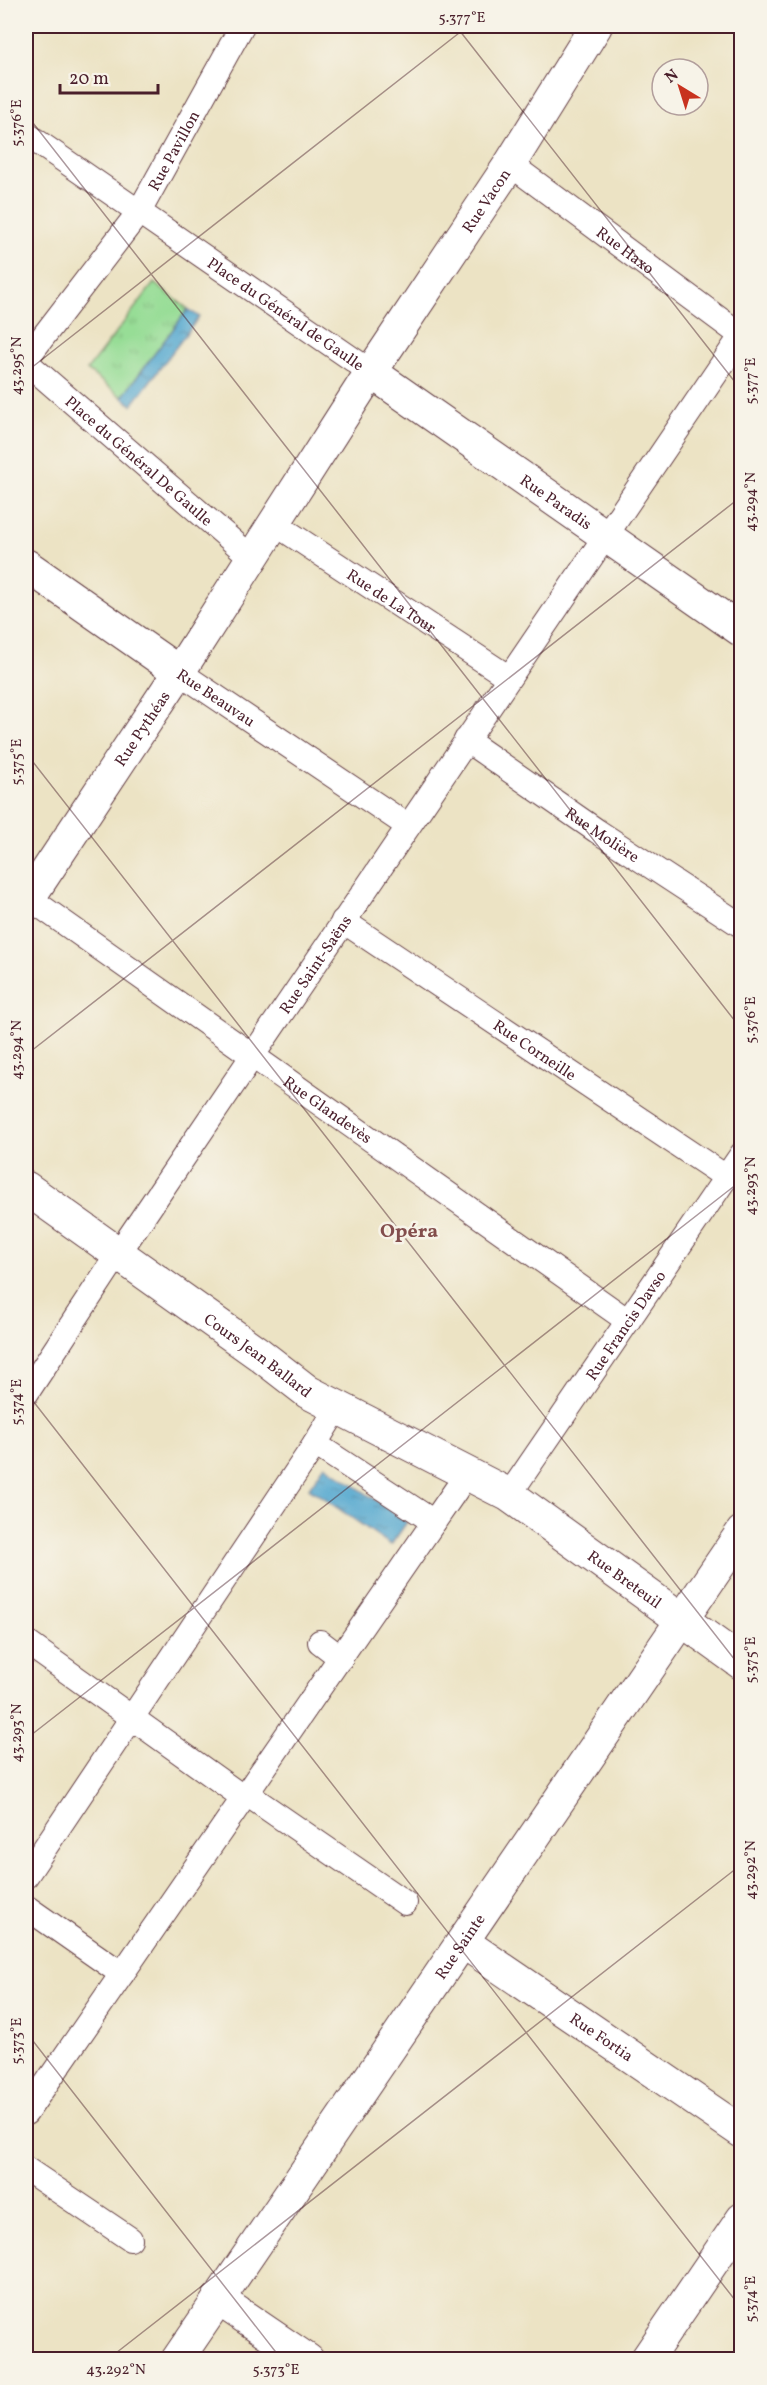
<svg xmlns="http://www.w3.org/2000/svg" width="767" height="2385" viewBox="0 0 767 2385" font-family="Vollkorn,serif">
  <defs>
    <pattern id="grass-tufts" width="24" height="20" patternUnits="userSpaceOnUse" patternTransform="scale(1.5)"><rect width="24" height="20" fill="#97dd96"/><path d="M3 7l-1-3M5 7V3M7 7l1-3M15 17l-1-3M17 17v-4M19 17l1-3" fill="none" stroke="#84bd81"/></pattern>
    <pattern id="water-ripples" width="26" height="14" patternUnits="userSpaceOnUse" patternTransform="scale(1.5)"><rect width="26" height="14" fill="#53a7cf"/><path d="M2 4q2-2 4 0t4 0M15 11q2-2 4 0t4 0" fill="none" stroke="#4787a8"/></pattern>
  </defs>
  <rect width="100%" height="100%" fill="#f7f3e8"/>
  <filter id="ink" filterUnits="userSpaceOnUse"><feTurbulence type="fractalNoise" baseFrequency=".0167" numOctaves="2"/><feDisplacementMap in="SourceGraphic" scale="12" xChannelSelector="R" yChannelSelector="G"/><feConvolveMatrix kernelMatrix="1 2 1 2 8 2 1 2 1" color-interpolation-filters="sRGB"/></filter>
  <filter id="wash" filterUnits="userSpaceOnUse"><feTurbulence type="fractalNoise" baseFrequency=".008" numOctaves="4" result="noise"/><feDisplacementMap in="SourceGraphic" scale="24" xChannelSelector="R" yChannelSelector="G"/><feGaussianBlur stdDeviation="1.35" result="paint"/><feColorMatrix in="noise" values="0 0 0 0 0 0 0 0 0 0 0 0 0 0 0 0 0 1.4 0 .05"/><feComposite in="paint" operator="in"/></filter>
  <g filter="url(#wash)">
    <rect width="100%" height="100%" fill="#ece3c4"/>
    <!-- grass -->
    <path fill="url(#grass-tufts)" stroke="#707e60" stroke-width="1.5" d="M154 283 188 309 122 397 87 370Z"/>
    <!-- water -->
    <path fill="url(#water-ripples)" stroke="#4e637d" stroke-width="1.5" d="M188 309 199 317 132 405 122 397Z
      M325 1465 407 1522 391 1545 309 1488Z"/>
  </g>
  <g filter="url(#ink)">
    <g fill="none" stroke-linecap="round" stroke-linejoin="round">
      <!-- pedestrian casing -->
      <g stroke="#623c42" stroke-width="26">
        <g id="pedestrian">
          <path id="s1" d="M26 134 371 372"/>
          <path id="s2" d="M510 164 742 336"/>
          <path id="s3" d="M26 359 139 212 242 26"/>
          <path id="s4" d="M26 362 252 558"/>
          <path id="s5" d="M274 523 508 677"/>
          <path id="s6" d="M179 672 408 826"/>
          <path id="s7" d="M466 740 597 831 742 926"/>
          <path id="s8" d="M29 898 628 1321"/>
          <path id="s9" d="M343 921 726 1177"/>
          <path id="s10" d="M26 1394 118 1254 742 335"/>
          <path d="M315 1444 337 1408"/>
          <path id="s11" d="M509 1495 742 1154"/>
          <path d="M26 1642 244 1798"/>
          <path d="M320 1642 341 1658"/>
          <path d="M257 1801 405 1903"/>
          <path d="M26 1876 315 1444 434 1522"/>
          <path d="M26 1907 122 1974"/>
          <path d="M26 2113 456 1490"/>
          <path d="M26 2169 130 2239"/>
        </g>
      </g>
      <!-- minor casing -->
      <g stroke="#623c42" stroke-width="34">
        <g id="minor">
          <path id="s12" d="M371 372 742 631"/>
          <path d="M26 565 179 672"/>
          <path id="s13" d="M26 899 29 898 179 672 371 372 510 164 596 26"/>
          <path id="s14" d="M463 1942 742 2132"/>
          <path d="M218 2299 308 2360"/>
          <path id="s15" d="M177 2360 742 1532"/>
          <path d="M646 2360 742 2219"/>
        </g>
      </g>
      <!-- tertiary casing -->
      <g stroke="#623c42" stroke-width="35">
        <g id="tertiary">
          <path id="s16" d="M26 1188 259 1354 308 1392 509 1495 742 1663"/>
        </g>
      </g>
      <!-- pedestrian -->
      <use href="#pedestrian" stroke="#fff" stroke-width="24"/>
      <!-- minor -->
      <use href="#minor" stroke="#fff" stroke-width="32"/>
      <!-- tertiary -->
      <use href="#tertiary" stroke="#fff" stroke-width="33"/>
    </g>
  </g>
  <!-- ticks -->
  <path fill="none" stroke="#4a1f2b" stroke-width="1.5" stroke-opacity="0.45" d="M456 26 742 391M26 114 742 1030M26 372 468 26M26 753 742 1669M26 1055 742 496M26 1392 742 2309M26 1739 742 1180M26 2032 282 2360M107 2360 742 1864"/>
  <g text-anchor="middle" stroke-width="5" stroke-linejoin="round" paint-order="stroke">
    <!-- street labels -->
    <g font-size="16" fill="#4a1f2b" stroke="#f7f3e8">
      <text dy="6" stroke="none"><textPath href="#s3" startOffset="256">Rue Pavillon</textPath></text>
      <text dy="6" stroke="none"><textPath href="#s13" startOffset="837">Rue Vacon</textPath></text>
      <text dy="6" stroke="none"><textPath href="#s2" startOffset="144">Rue Haxo</textPath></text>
      <text dy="6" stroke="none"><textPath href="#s1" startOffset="316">Place du Général de Gaulle</textPath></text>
      <text dy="6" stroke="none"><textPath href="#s4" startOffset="150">Place du Général De Gaulle</textPath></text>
      <text dy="6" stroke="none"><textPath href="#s12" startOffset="226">Rue Paradis</textPath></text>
      <text dy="6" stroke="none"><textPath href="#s5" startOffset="141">Rue de La Tour</textPath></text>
      <text dy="6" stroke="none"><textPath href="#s6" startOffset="45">Rue Beauvau</textPath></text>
      <text dy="6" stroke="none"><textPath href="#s13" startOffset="207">Rue Pythéas</textPath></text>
      <text dy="6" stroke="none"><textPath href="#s7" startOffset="166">Rue Molière</textPath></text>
      <text dy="6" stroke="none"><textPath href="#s10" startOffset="518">Rue Saint-Saëns</textPath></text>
      <text dy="6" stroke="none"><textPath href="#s9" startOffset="231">Rue Corneille</textPath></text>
      <text dy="6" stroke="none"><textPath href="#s8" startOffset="366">Rue Glandevès</textPath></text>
      <text dy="6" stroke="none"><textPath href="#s11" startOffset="206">Rue Francis Davso</textPath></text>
      <text dy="6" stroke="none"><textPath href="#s16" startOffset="286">Cours Jean Ballard</textPath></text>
      <text dy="6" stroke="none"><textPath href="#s16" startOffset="717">Rue Breteuil</textPath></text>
      <text dy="6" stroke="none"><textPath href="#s15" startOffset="501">Rue Sainte</textPath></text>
      <text dy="6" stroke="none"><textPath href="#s14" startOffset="168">Rue Fortia</textPath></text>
    </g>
    <!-- quarter labels -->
    <g font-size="20" font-weight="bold" fill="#834e4d" stroke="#f7f3e8">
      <text x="409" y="1237">Opéra</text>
    </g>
  </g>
  <!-- margin -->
  <rect width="767" height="2385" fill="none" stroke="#f7f3e8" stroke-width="66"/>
  <!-- north arrow -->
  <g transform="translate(680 87) rotate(322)"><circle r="28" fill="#f7f3e8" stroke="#b29e9c" stroke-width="1.5"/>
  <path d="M0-4.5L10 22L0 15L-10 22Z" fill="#c8321e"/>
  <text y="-9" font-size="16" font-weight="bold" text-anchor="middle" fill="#4a1f2b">N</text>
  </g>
  <!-- scale -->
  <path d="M60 84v9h98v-9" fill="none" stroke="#4a1f2b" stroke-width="3"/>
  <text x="69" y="84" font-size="18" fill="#4a1f2b" stroke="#f7f3e8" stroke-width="4.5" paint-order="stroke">20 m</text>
  <rect x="33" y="33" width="701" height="2319" fill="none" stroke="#4a1f2b" stroke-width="2"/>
  <g font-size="15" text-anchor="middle" fill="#4a1f2b">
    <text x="462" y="22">5.377°E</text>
    <text transform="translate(16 123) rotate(-90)" y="5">5.376°E</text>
    <text transform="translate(16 366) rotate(-90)" y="5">43.295°N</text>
    <text transform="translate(750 381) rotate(-90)" y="5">5.377°E</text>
    <text transform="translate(750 502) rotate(-90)" y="5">43.294°N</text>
    <text transform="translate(16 762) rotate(-90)" y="5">5.375°E</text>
    <text transform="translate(750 1020) rotate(-90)" y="5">5.376°E</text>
    <text transform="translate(16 1050) rotate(-90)" y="5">43.294°N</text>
    <text transform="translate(750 1186) rotate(-90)" y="5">43.293°N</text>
    <text transform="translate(16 1402) rotate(-90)" y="5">5.374°E</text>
    <text transform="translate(750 1660) rotate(-90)" y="5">5.375°E</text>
    <text transform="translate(16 1733) rotate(-90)" y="5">43.293°N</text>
    <text transform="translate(750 1870) rotate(-90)" y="5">43.292°N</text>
    <text transform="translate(16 2041) rotate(-90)" y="5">5.373°E</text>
    <text transform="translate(750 2299) rotate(-90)" y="5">5.374°E</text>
    <text x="116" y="2374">43.292°N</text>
    <text x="276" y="2374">5.373°E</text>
  </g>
</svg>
